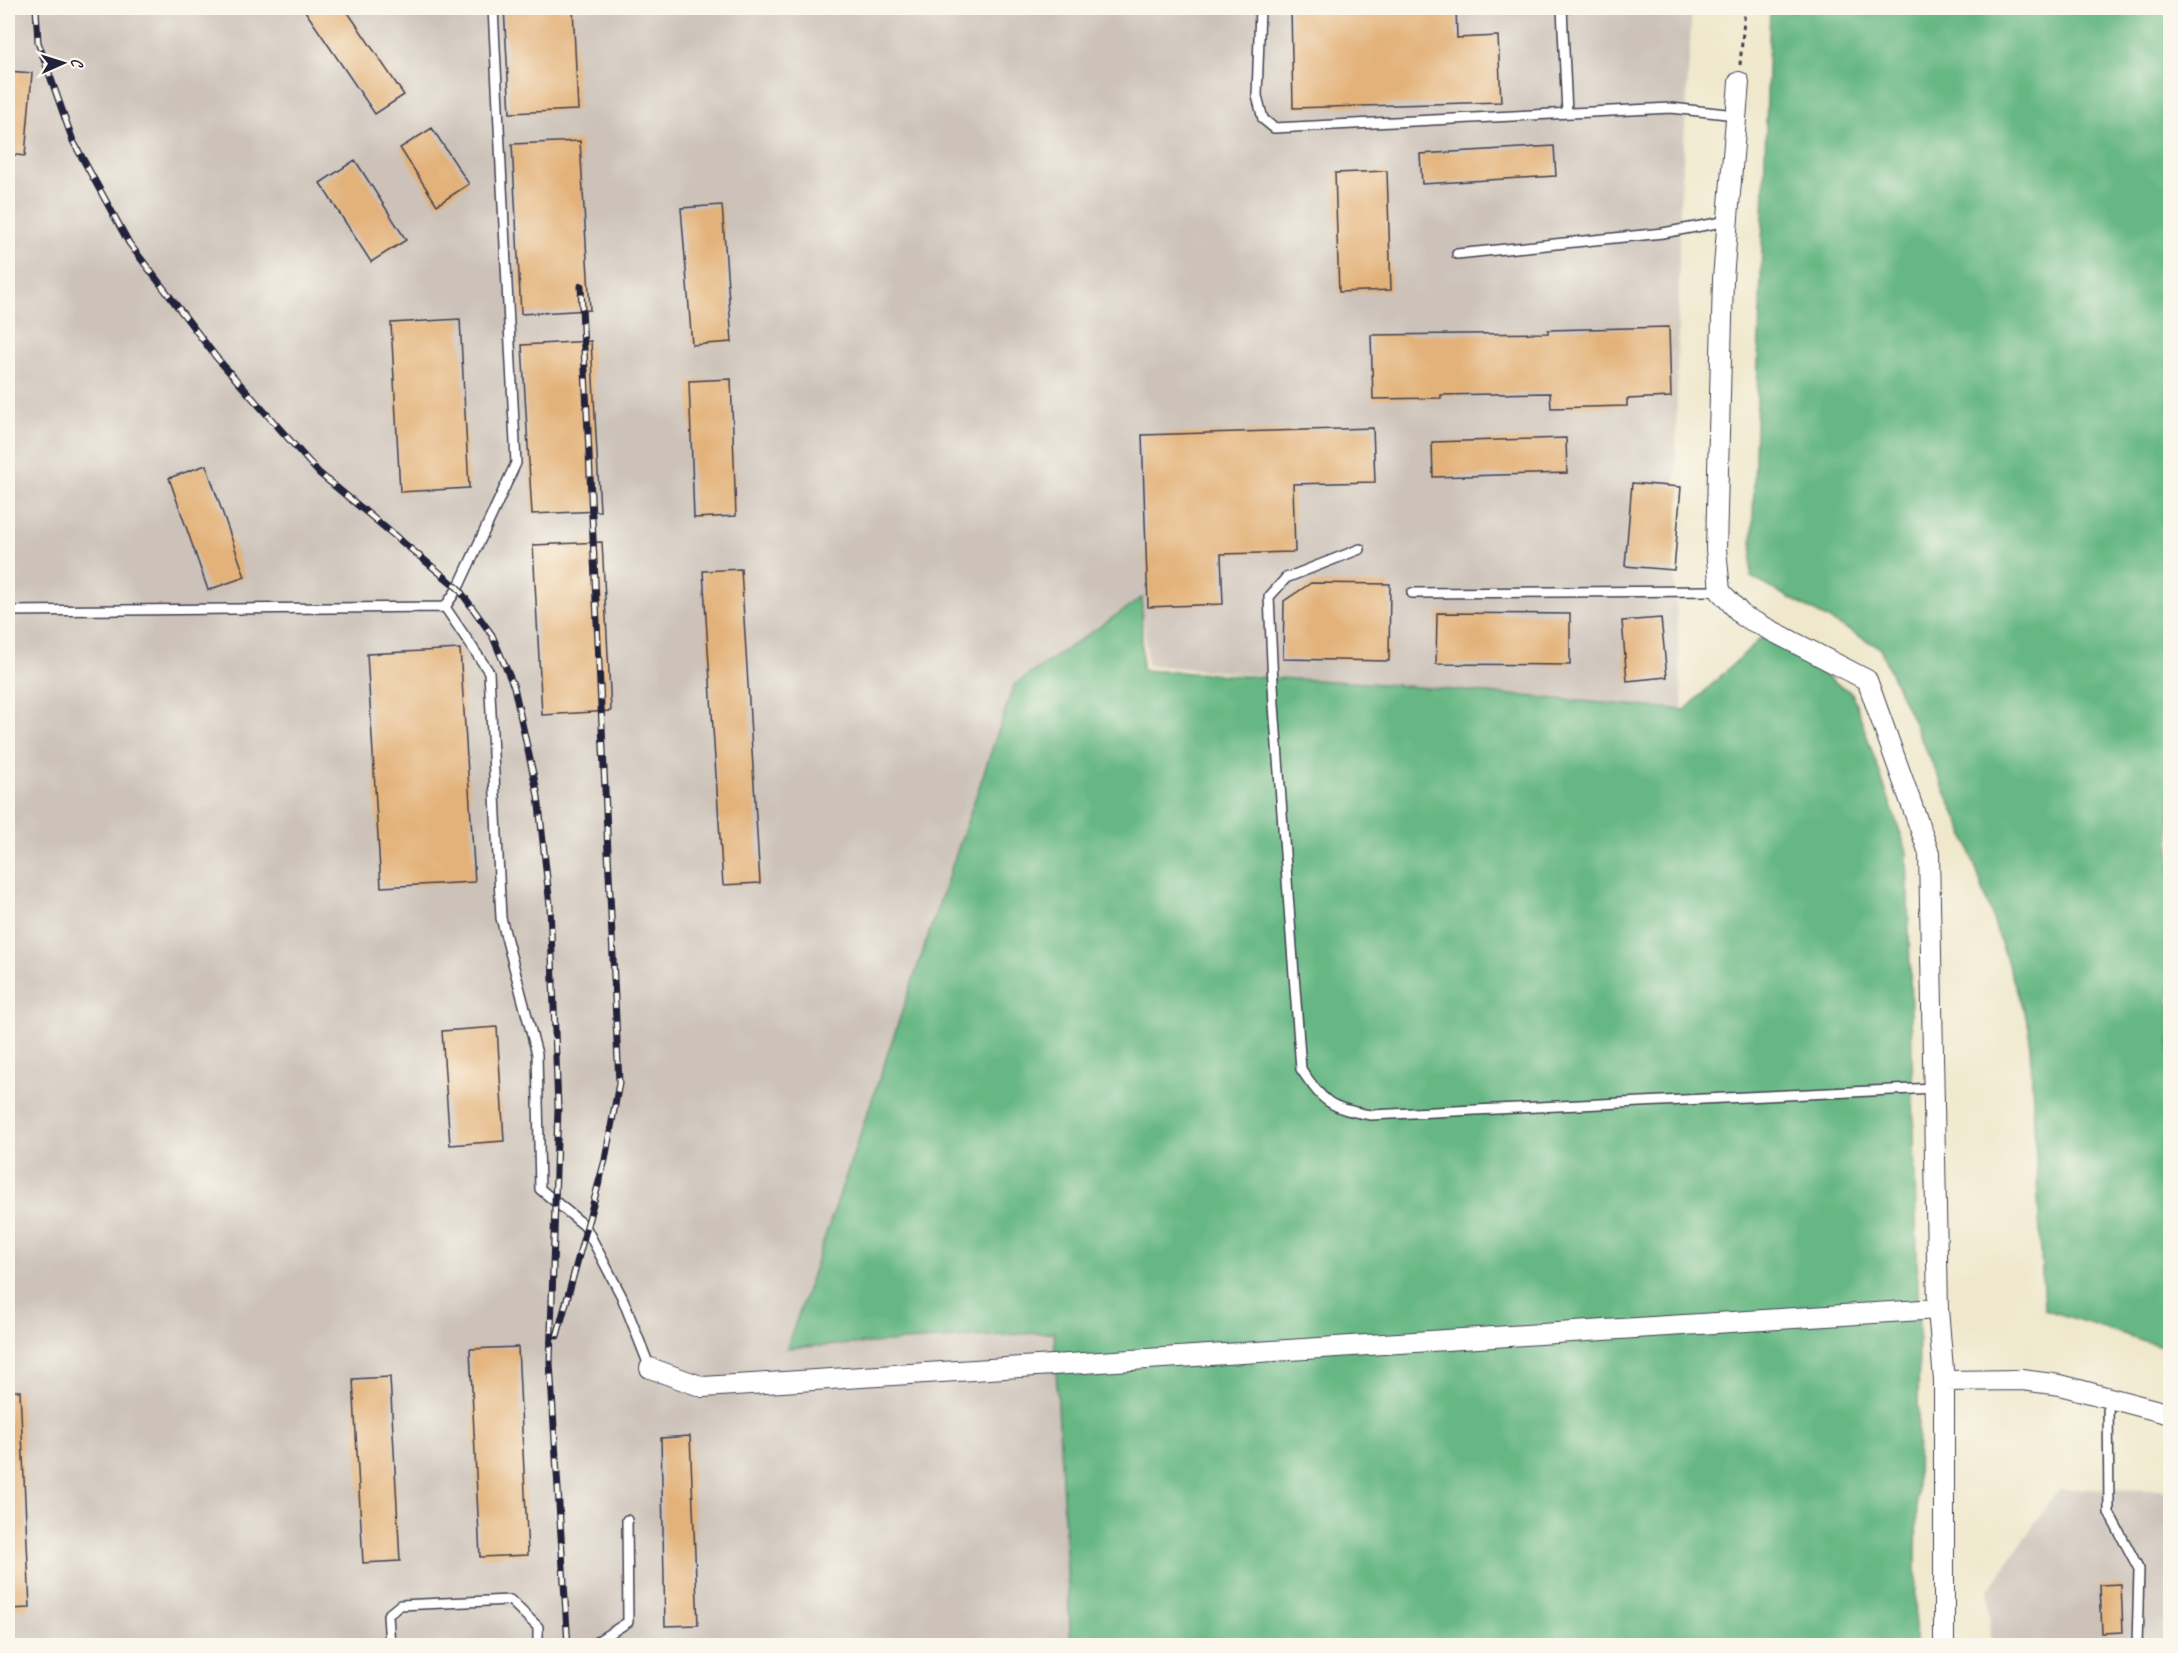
<svg xmlns="http://www.w3.org/2000/svg" width="2178" height="1653" viewBox="0 0 2178 1653" font-family="Caveat,sans-serif">
  <rect width="100%" height="100%" fill="#fbf7ec"/>
  <filter id="ink" filterUnits="userSpaceOnUse"><feTurbulence type="fractalNoise" baseFrequency=".0167" numOctaves="2"/><feDisplacementMap in="SourceGraphic" scale="12" xChannelSelector="R" yChannelSelector="G"/><feConvolveMatrix kernelMatrix="1 2 1 2 8 2 1 2 1" color-interpolation-filters="sRGB"/></filter>
  <filter id="wash" filterUnits="userSpaceOnUse"><feTurbulence type="fractalNoise" baseFrequency=".008" numOctaves="4" result="noise"/><feDisplacementMap in="SourceGraphic" scale="24" xChannelSelector="R" yChannelSelector="G"/><feGaussianBlur stdDeviation="1.35" result="paint"/><feColorMatrix in="noise" values="0 0 0 0 0 0 0 0 0 0 0 0 0 0 0 0 0 1.4 0 .05"/><feComposite in="paint" operator="in"/></filter>
  <g filter="url(#wash)">
    <rect width="100%" height="100%" fill="#efe8cc"/>
    <!-- industrial -->
    <path fill="#ccc2b9" d="M8 8H1692L1680 210 1674 573 1683 712 1147 665 1142 598 788 1347 1054 1332 1071 1645 8 1646Z
      M2059 1489 2170 1490V1645H1990L1989 1589Z"/>
    <!-- forest -->
    <path fill="#66b783" stroke="#446c5f" stroke-width="1.5" d="M1770 8H2170V1349L2044 1309 2029 1027 1964 833 1879 647 1751 577Z
      M1142 598V670L1382 684 1685 710 1762 637 1852 693 1907 852 1919 1334 1915 1645H1071L1054 1332 787 1348 1014 685Z"/>
    <g id="blocks">
      <!-- building -->
      <path fill="#e3b27a" d="M303 8H345L404 95 375 114Z
        M504 8H573L578 110 510 113Z
        M1291 8H1456L1457 38 1498 36 1501 102 1293 108Z
        M8 71 32 73 25 156 8 154Z
        M432 128 469 184 437 205 400 148Z
        M580 141 590 310 521 314 512 144Z
        M1554 146 1556 176 1422 184 1420 154Z
        M355 160 406 240 371 262 320 183Z
        M1387 171 1391 290 1339 292 1335 173Z
        M722 205 732 342 692 345 681 208Z
        M460 319 469 488 400 492 391 323Z
        M1669 327 1671 397 1627 399V406L1551 408 1550 393 1441 395V398L1373 399 1371 335 1548 333V330Z
        M591 341 600 511 532 514 522 345Z
        M731 379 736 516 694 518 689 381Z
        M1373 428 1375 482 1293 484 1295 552 1221 554 1223 604 1148 607 1142 435Z
        M1566 438 1567 473 1433 477 1432 442Z
        M206 465 245 577 208 590 169 478Z
        M1632 483 1681 487 1674 570 1625 566Z
        M602 542 611 711 542 715 533 545Z
        M741 569 760 883 723 885 703 571Z
        M1311 583 1390 584 1389 661 1283 659 1284 601Z
        M1437 613 1570 614V665L1436 664Z
        M1661 618 1667 677 1627 681 1622 621Z
        M460 649 475 882 381 887 367 654Z
        M497 1027 504 1141 450 1145 442 1031Z
        M518 1347 528 1555 480 1557 470 1349Z
        M390 1377 400 1561 363 1563 353 1379Z
        M8 1391H20L30 1608 8 1609Z
        M690 1436 698 1625 665 1626 661 1438Z
        M2121 1584 2123 1632 2102 1633 2100 1585Z"/>
    </g>
  </g>
  <g filter="url(#ink)">
    <use href="#blocks" fill-opacity="0" stroke="#414051" stroke-width="1.5"/>
    <g fill="none" stroke-linecap="round" stroke-linejoin="round">
      <!-- lane casing -->
      <g stroke="#414051" stroke-width="12">
        <path id="lane" d="M1260 8 1257 96 1263 119 1274 128 1671 108 1736 115
          M1562 8 1567 113
          M1457 254 1663 233 1728 221
          M1360 549 1286 578 1269 597 1274 705 1301 1069C1324 1103 1330 1108 1371 1115L1934 1088
          M1412 593 1720 591
          M445 607 458 588 516 463 493 8
          M8 611 445 607 489 672 501 918 537 1054 540 1189 585 1226 622 1297 650 1368
          M2108 1398 2109 1513 2139 1569 2137 1646
          M390 1646 388 1615 400 1605 510 1600 538 1627V1646
          M590 1646 628 1622 627 1520"/>
      </g>
      <!-- street casing -->
      <g stroke="#414051" stroke-width="22">
        <path id="street" d="M1739 82 1723 279 1716 549 1720 591 1743 616 1867 680 1929 853 1938 1309 1944 1381V1646
          M650 1368 703 1387 1938 1309
          M1944 1381 2022 1380 2060 1385 2170 1414"/>
      </g>
      <!-- path -->
      <path stroke="#414051" stroke-width="3" stroke-dasharray="4.5 4.5" stroke-linecap="butt" d="M1740 65 1745 8"/>
      <!-- lane -->
      <use href="#lane" stroke="#fff" stroke-width="9"/>
      <!-- street -->
      <use href="#street" stroke="#fff" stroke-width="20"/>
      <!-- rail casing -->
      <g stroke="#22223b" stroke-width="7">
        <path id="rail" d="M36 8 38 42 73 141 129 243 216 357 319 473 458 588 492 635 514 687 538 796 550 906 558 1107 550 1363 568 1646
          M557 1336 605 1160 619 1083 581 286"/>
      </g>
      <!-- rail -->
      <use href="#rail" stroke="#fbf7ec" stroke-width="4.5" stroke-dasharray="14" stroke-linecap="butt"/>
    </g>
  </g>
  <!-- margin -->
  <rect width="2178" height="1653" fill="none" stroke="#fbf7ec" stroke-width="30"/>
  <!-- north arrow -->
  <g transform="translate(63 63) rotate(87)" stroke="#fbf7ec" stroke-width="4.5" paint-order="stroke">
  <path d="M0-4.5L10 22L0 15L-10 22Z" fill="#22223b"/>
  <text y="-9" font-size="16" font-weight="bold" text-anchor="middle" fill="#22223b">С</text>
  </g>
</svg>
